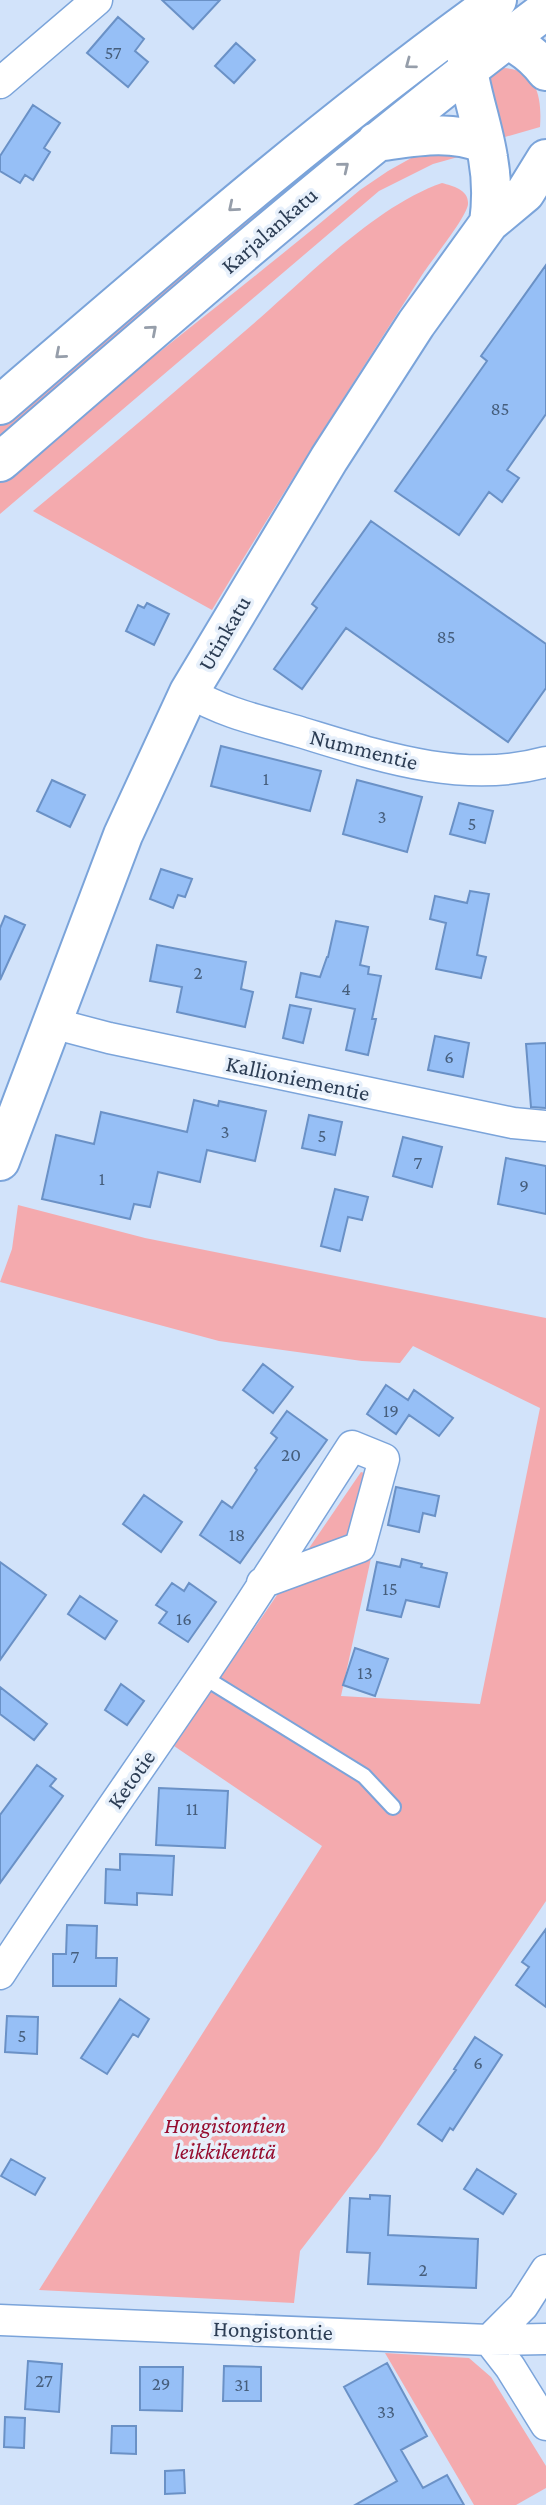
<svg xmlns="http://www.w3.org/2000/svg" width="546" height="2505" viewBox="0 0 546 2505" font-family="'Crimson Pro',serif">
  <rect width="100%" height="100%" fill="#d2e3fa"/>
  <!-- green -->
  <path fill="#f4aaae" d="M448 63 0 442V425L215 240 420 77Z
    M504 68C538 70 542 99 540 127L498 139 486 80 496 69Z
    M453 150 458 157 433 164 379 191 0 514V482C118 382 242 289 360 190L388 171 422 152Z
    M442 183C453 186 469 190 468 204 467 217 431 261 422 275 351 386 280 497 212 610L33 511C110 448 185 383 260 318 311 273 378 205 442 183Z
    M18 1205 145 1238 546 1318V1901L378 2150 300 2251 294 2303 39 2290 322 1846 174 1746 361 1472 388 1480 341 1696 480 1704 540 1408 413 1346 400 1363 362 1361 219 1341 0 1282 12 1249Z
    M385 2353 469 2358 491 2377 546 2466V2488L516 2505H474Z"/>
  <!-- building -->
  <path fill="#96bff6" stroke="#6a91c6" stroke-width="2" d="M162 0H220L193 29Z
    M118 17 144 39 135 51 148 62 128 87 87 53Z
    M236 43 255 60 234 83 215 66Z
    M33 105 60 123 44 148 50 152 33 180 25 175 20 183 0 171V156Z
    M546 265V414L507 470 519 478 502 502 489 492 459 535 395 491 487 361 481 356Z
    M371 521 546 644V688L508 742 346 628 302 689 274 669 317 608 312 604Z
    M147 603 169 614 154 645 126 631 138 605 144 608Z
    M221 746 321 771 310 811 211 786Z
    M52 780 85 795 70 827 37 811Z
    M357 780 422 797 407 852 343 834Z
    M459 803 493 811 485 843 450 834Z
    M161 869 192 879 185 897 178 895 173 908 150 899Z
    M470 891 489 894 477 955 486 957 481 978 436 969 446 923 430 919 435 896 467 903Z
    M5 916 25 925 0 980V928Z
    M336 921 368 927 360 965 369 967 368 974 381 976 372 1019H376L368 1055 346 1050 355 1009 296 997 301 973 320 977 327 957H328Z
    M157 945 246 962 241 989 253 992 245 1027 177 1012 182 987 150 981Z
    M290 1005 311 1009 303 1043 283 1038Z
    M435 1036 469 1043 463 1077 428 1070Z
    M546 1043V1108L531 1107 526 1044Z
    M194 1100 218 1106 219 1101 266 1111 255 1161 207 1150 200 1182 158 1172 150 1207 134 1204 130 1219 42 1199 56 1135 94 1144 101 1112 187 1132Z
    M309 1115 342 1122 335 1155 302 1148Z
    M403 1137 442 1147 432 1187 393 1176Z
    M506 1158 546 1166V1214L498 1204Z
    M335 1189 368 1197 362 1220 348 1217 340 1251 321 1246Z
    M263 1364 293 1387 273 1413 243 1390Z
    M386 1385 408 1400 414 1390 453 1418 439 1436 409 1415 396 1434 367 1414Z
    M287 1411 327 1440 240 1563 200 1535 222 1501 232 1508 257 1470 255 1468 277 1438 271 1433Z
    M396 1487 439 1496 435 1516 423 1513 419 1532 388 1525Z
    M144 1495 182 1522 161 1552 123 1524Z
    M402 1559 422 1564 421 1567 447 1573 439 1607 406 1600 401 1617 367 1610 377 1562 400 1567Z
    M0 1562 46 1595 0 1660Z
    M172 1583 184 1591 189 1583 216 1602 188 1642 159 1623 167 1612 156 1605Z
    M80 1596 117 1621 105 1639 68 1614Z
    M355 1648 388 1659 375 1696 343 1685Z
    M121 1684 144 1701 127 1725 105 1710Z
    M0 1687 47 1724 34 1740 0 1714Z
    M37 1765 56 1779 50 1786 63 1796 0 1883V1815Z
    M159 1788 228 1791 225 1848 156 1845Z
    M120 1854 174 1856 172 1895 137 1893V1905L105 1903 106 1869 120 1870Z
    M67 1925 97 1926 96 1958H117L116 1986H53V1954H66Z
    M546 1929V2007L516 1985 529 1967 522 1962Z
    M120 1999 149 2019 138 2037 133 2034 107 2074 81 2058Z
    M7 2016 38 2017 37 2054 5 2052Z
    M475 2037 502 2055 453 2130 450 2128 442 2141 418 2124 456 2070 454 2069Z
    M11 2159 45 2178 35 2195 1 2176Z
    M477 2169 516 2194 503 2214 464 2189Z
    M370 2195 390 2196 388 2235 478 2239 476 2288 368 2284 370 2253 347 2252 350 2198 370 2199Z
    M28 2361 62 2364 59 2412 25 2409Z
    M387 2363 427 2436 401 2450 423 2488 447 2475 464 2505H355L397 2481 344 2387Z
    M224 2366 261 2367V2401H223Z
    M140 2367H183L182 2411 140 2410Z
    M5 2417 25 2418 24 2448 4 2447Z
    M112 2426H136V2454L111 2453Z
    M184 2470 185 2493 165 2494V2471Z"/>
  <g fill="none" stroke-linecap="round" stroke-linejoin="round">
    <!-- lane casing -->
    <g stroke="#7ba4da" stroke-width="18">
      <path id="lane" d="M202 1676 364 1776 393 1807"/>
    </g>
    <!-- street casing -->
    <g stroke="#7ba4da" stroke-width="33">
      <path id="street" d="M0 83 97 0
        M189 692C223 713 262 721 300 732 379 756 463 785 546 762
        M52 1023 109 1038 513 1123 546 1126
        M0 1974C65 1874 134 1777 201 1678 253 1602 302 1523 352 1446L384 1459 360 1547 262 1583
        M546 2270 523 2306 489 2340 510 2367 546 2425
        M0 2320 489 2340 546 2339"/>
    </g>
    <!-- secondary casing -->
    <g stroke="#7ba4da" stroke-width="42">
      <path id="secondary" d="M486 31C511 40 530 50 546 71
        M466 47C467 85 482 120 488 158 492 180 492 201 489 223
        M376 142C414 137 449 129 485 144
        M0 405C162 266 323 125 497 0
        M0 462C179 307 357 152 546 10
        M0 1161 123 835 189 692 329 459 416 324 489 223 525 193 546 159"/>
    </g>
    <!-- lane -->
    <use href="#lane" stroke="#fff" stroke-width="14"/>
    <!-- street -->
    <use href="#street" stroke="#fff" stroke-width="30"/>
    <!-- secondary -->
    <use href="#secondary" stroke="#fff" stroke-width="38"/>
  </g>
  <!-- one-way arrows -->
  <defs><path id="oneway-chevron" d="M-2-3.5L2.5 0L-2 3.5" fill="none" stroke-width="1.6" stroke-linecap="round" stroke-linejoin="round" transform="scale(1.75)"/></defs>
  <g stroke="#969eaa">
    <use href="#oneway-chevron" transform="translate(410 64) rotate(143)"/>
    <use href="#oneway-chevron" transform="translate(344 167) rotate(-39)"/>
    <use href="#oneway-chevron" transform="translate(233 207) rotate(140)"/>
    <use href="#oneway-chevron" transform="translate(152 330) rotate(-41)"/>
    <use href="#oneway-chevron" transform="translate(60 354) rotate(139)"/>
  </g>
  <g text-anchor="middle" stroke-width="7" stroke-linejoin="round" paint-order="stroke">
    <!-- number labels -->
    <g font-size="19" fill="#465e7c">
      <text x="113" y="59">57</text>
      <text x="500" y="415">85</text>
      <text x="446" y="643">85</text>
      <text x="266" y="785">1</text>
      <text x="382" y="823">3</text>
      <text x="472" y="830">5</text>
      <text x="198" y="979">2</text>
      <text x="346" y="995">4</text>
      <text x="449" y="1063">6</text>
      <text x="225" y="1138">3</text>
      <text x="322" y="1142">5</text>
      <text x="418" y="1169">7</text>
      <text x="102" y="1185">1</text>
      <text x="524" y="1192">9</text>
      <text x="391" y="1417">19</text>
      <text x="291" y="1461">20</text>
      <text x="237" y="1541">18</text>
      <text x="390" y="1595">15</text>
      <text x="184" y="1625">16</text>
      <text x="365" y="1679">13</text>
      <text x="192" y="1815">11</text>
      <text x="75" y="1963">7</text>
      <text x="22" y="2042">5</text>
      <text x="478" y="2069">6</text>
      <text x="423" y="2276">2</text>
      <text x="44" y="2387">27</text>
      <text x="161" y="2390">29</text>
      <text x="242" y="2391">31</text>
      <text x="386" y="2418">33</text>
    </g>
    <!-- street labels -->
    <g font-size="23" fill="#2c3d54" stroke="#e7f0fb">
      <text transform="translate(269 230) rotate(-41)" y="8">Karjalankatu</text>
      <text transform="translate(224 633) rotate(-60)" y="8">Utinkatu</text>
      <text transform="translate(364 749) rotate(14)" y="8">Nummentie</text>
      <text transform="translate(298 1078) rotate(12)" y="8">Kallioniementie</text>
      <text transform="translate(131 1779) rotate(-55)" y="8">Ketotie</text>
      <text transform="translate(273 2330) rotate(2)" y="8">Hongistontie</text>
    </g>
    <!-- park labels -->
    <g font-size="23" font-style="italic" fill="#960d2f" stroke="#e7f0fb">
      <text x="225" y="2133">Hongistontien<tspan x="225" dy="26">leikkikenttä</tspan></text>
    </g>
  </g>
</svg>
